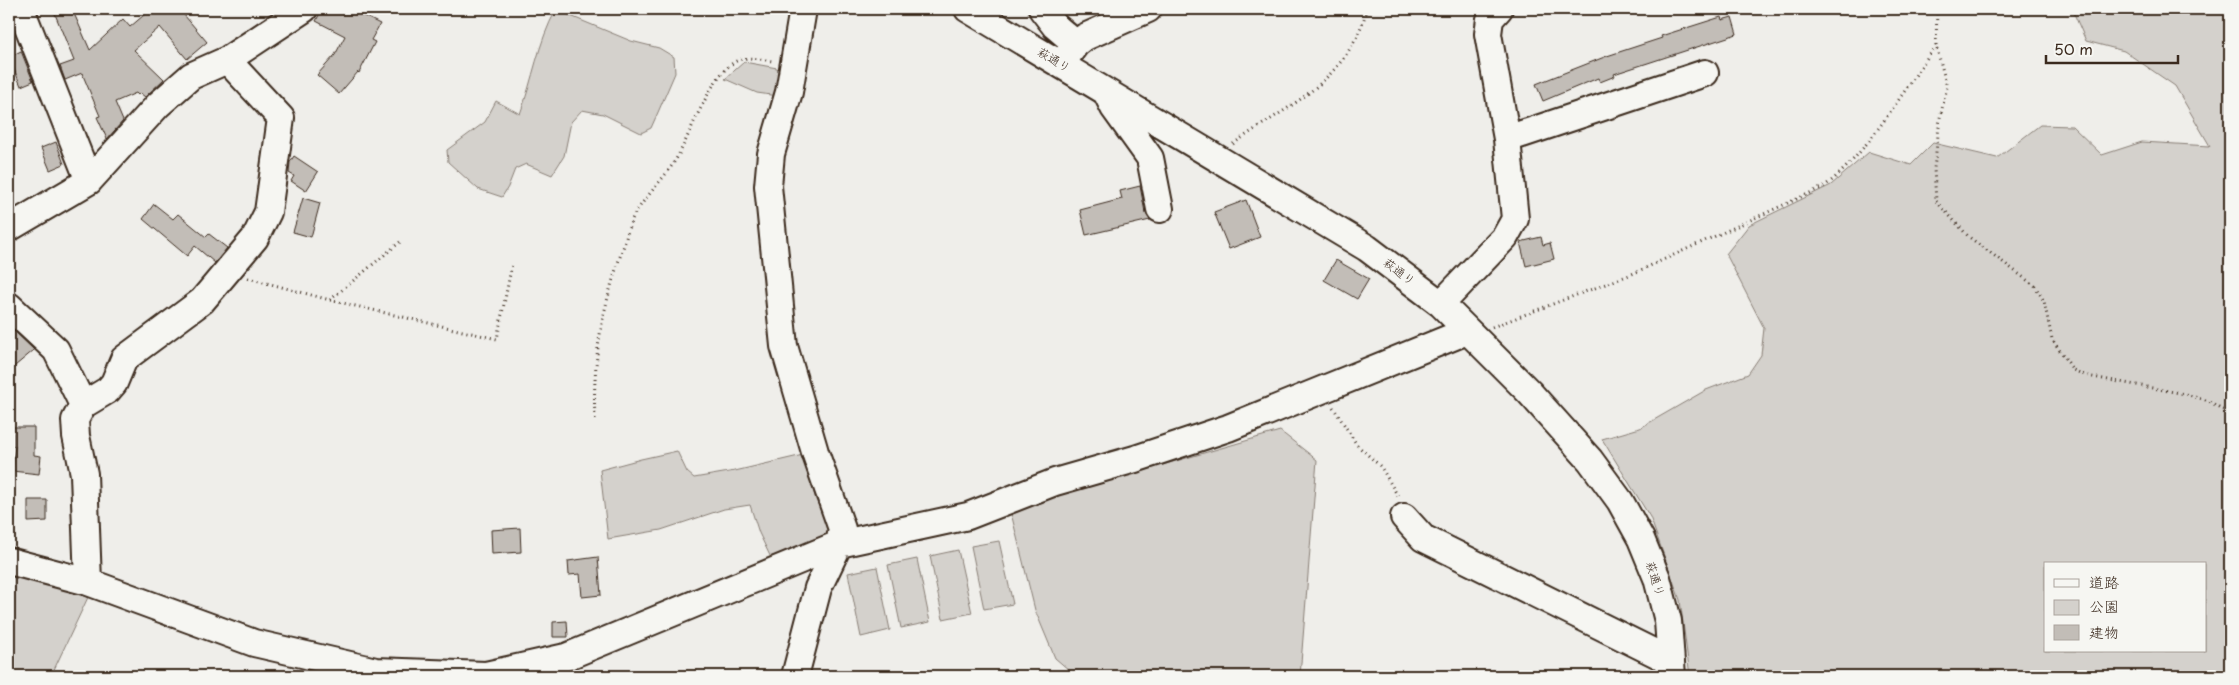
<svg xmlns="http://www.w3.org/2000/svg" width="2239" height="685" viewBox="0 0 2239 685" font-family="'Playpen Sans','Klee One',sans-serif">
  <rect width="100%" height="100%" fill="#efeeea"/>
  <filter id="ink" filterUnits="userSpaceOnUse"><feTurbulence type="fractalNoise" baseFrequency=".02" numOctaves="2"/><feDisplacementMap in="SourceGraphic" scale="10" xChannelSelector="R" yChannelSelector="G"/><feConvolveMatrix kernelMatrix="1 2 1 2 8 2 1 2 1" color-interpolation-filters="sRGB"/></filter>
  <g filter="url(#ink)">
    <!-- green -->
    <path fill="#d4d1cc" stroke="#887e75" fill-rule="evenodd" d="M2072 9H2230V676H1690L1680 600 1650 517 1602 439 1640 428 1706 390 1748 374 1761 355 1764 328 1726 254 1749 225 1831 185 1869 152 1911 165 1933 143 1997 158 2040 125 2072 126 2102 155 2142 142 2210 146 2175 86 2124 51 2086 41ZM2045 564H2205V651H2045Z
      M556 10 631 41 659 48 674 57 675 73 659 110 651 128 641 133 603 114 582 110 571 122 564 156 552 175 526 164 515 169 508 187 502 197 478 189 448 162 447 150 485 122 496 101 520 114C533 80 538 42 556 10Z
      M744 62 777 68 784 77 778 96 757 93 725 79Z
      M1280 431 1317 460 1300 676H1076L1055 658 1035 610 1010 509Z
      M677 451 687 472 694 478 735 471 803 455 816 500 828 526V537L773 562 759 533 750 505 724 509 661 530 608 539 600 470 641 459Z
      M999 541 1013 604 984 609 971 546Z
      M958 550 972 613 943 619 930 556Z
      M917 559 930 622 901 628 888 565Z
      M877 567 890 630 861 637 848 573Z
      M9 569 90 593 51 676H9Z"/>
    <!-- building -->
    <path fill="#c2bdb7" stroke="#3b2a1e" d="M53 9H72L90 50 123 19 130 27 151 9H179L207 42 187 59 160 27 134 50 164 79 145 97 140 93 138 95 136 93 115 102 123 121 107 139 97 117 100 116 82 73 65 80 60 66 74 61Z
      M322 9H366L362 15 380 24 371 40 375 42 359 73 358 72 339 94 317 75 335 55 345 36 316 21Z
      M1721 17 1722 20 1732 17 1737 34 1614 74 1615 76 1600 82 1598 78 1543 101 1536 84 1607 56 1662 38 1661 36Z
      M21 51 33 81 21 86 9 57Z
      M56 142 64 164 50 170 41 148Z
      M294 156 318 172 306 191 291 181 294 176 289 173 290 162Z
      M1140 186 1145 212 1150 220 1086 235 1080 210 1122 199 1120 191Z
      M303 198 320 203 311 237 293 232Z
      M1246 200 1260 237 1229 249 1214 212Z
      M154 204 173 219 178 214 206 237 209 234 227 248 215 263 195 246 187 256 143 219Z
      M1541 237 1543 245 1550 243 1554 259 1526 266 1520 242Z
      M1336 260 1369 279 1357 299 1324 280Z
      M9 326 34 350 9 371Z
      M12 427H34V455L41 456 39 474 12 471 15 446H12Z
      M28 500H47V521L28 522Z
      M520 528 521 552 492 554 491 530Z
      M598 557 601 595 582 597 580 574 569 575 568 561Z
      M567 621 568 637H553V622Z"/>
    <g fill="none" stroke-linecap="round" stroke-linejoin="round">
      <!-- minor casing -->
      <g stroke="#3b2a1e" stroke-width="30">
        <path id="minor" d="M21 9 89 181
          M968 9 1367 248 1441 304 1529 392 1590 460 1620 501 1641 539 1657 578 1668 621 1672 676
          M1042 9 1055 26 1076 44
          M1061 64 1076 44 1085 37 1148 9
          M1107 94 1114 108 1150 158 1160 209
          M1507 139 1705 73
          M9 228 89 181 158 105 191 76 227 60 304 9
          M1441 304 1505 237 1515 219 1507 139 1488 34 1490 19 1499 9
          M9 306 56 350 83 405
          M1404 517 1423 538 1671 661
          M9 561 88 582 254 643 376 671 486 675 566 657 839 544 968 516 1055 482 1135 459 1228 428 1467 331
          M88 582 84 474 76 436 75 420 83 405 108 390 114 383 124 359 202 301 255 238 268 212 281 118 227 60
          M795 676 818 588 839 544 842 529 815 452 784 346 768 186 771 154 789 92 803 9"/>
      </g>
      <!-- path -->
      <path stroke="#3b2a1e" stroke-width="3" stroke-dasharray="1 4" stroke-linecap="butt" d="M1937 9 1936 45 1947 87 1940 118 1934 169 1936 201 1969 237 2035 286 2044 301 2052 339 2073 370 2087 376 2185 394 2209 401 2230 414
        M1233 144C1290 104 1347 82 1367 9
        M248 278 330 300 497 339 512 264
        M330 300 400 242
        M1492 327 1632 274 1823 187C1864 159 1906 87 1936 45
        M1333 407 1357 445 1381 467 1399 498
        M595 419C592 358 603 306 623 248 627 237 629 222 636 212 649 192 667 176 679 154 692 130 713 69 739 60 750 56 763 60 773 61"/>
      <!-- minor -->
      <use href="#minor" stroke="#f6f6f2" stroke-width="26"/>
    </g>
  </g>
  <g text-anchor="middle" stroke-width="4" stroke-linejoin="round" paint-order="stroke">
    <!-- street labels -->
    <g font-size="12" fill="#3b2a1e" stroke="#f6f6f2">
      <text transform="translate(1054 60) rotate(31)" y="4">萩通り</text>
      <text transform="translate(1399 272) rotate(37)" y="4">萩通り</text>
      <text transform="translate(1655 579) rotate(72)" y="4">萩通り</text>
    </g>
  </g>
  <!-- margin -->
  <rect width="2239" height="685" fill="none" stroke="#f6f6f2" stroke-width="30"/>
  <rect x="15" y="15" width="2209" height="655" fill="none" stroke="#3b2a1e" stroke-width="2" filter="url(#ink)"/>
  <!-- legend -->
  <rect x="2044" y="562" width="162" height="90" fill="#f6f6f2" stroke="#aba49d"/>
  <rect x="2054" y="579" width="25" height="8" fill="#f6f6f2" stroke="#aba49d"/>
  <text x="2089" y="588" font-size="15" fill="#3b2a1e">道路</text>
  <rect x="2054" y="600" width="25" height="15" fill="#d4d1cc" stroke="#aba49d"/>
  <text x="2089" y="612" font-size="15" fill="#3b2a1e">公園</text>
  <rect x="2054" y="625" width="25" height="15" fill="#c2bdb7" stroke="#aba49d"/>
  <text x="2089" y="638" font-size="15" fill="#3b2a1e">建物</text>
  <!-- scale -->
  <path d="M2046 55v8h132v-8" fill="none" stroke="#3b2a1e" stroke-width="2.5"/>
  <text x="2054" y="55" font-size="15" fill="#3b2a1e" stroke="#f6f6f2" stroke-width="4" paint-order="stroke">50 m</text>
</svg>
